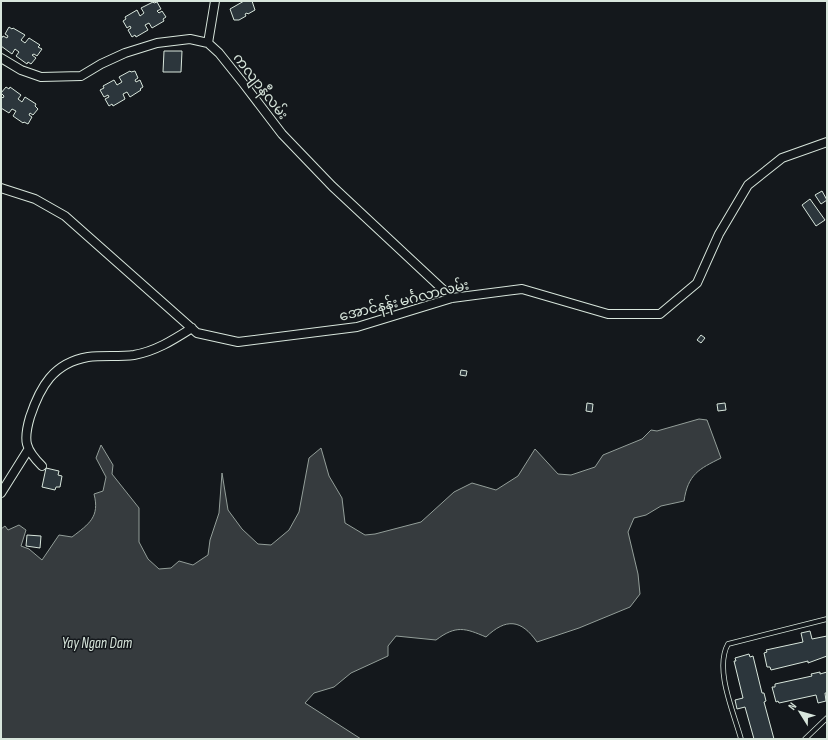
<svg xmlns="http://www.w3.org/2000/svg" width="828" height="740" viewBox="0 0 828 740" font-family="'Sofia Sans Condensed','Noto Sans Myanmar',sans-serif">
  <rect width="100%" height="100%" fill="#14181c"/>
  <!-- water -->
  <path fill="#363b3e" stroke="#939e99" d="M699 419 707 420 721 458C699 469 688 474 684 501L661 506 646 515 634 518 628 532 638 574 640 594 630 607 579 628 537 642C521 619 506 618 486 637 465 628 456 625 436 640L396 636 388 646V656L351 673 334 687 314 693 305 703 361 739H1V529L5 526 8 530 19 525 26 530 21 546 29 549 42 560 59 535 72 537C89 524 100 517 94 494L103 491 106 477 96 458 101 445 113 465 112 474 139 508V542L148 559 159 569 171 568 179 561 193 565 208 555 210 540 219 513 222 473 228 510 242 529 258 544 271 545 289 530 299 512 309 458 321 448 329 476 342 498 345 523 365 535 375 534 421 522 454 492 472 483 496 490 518 476 535 449 558 474 571 475 595 467 603 455 642 439 651 430 657 431Z"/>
  <!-- building -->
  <path fill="#2c363c" stroke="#d8e6dc" d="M244 1H252L255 10 248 14 247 13 245 14 246 16 239 20H234L230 9Z
    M153 2 154 3 157 2 161 9 157 11 159 13 162 11 166 17 163 19 164 21 152 28 149 23 145 25 148 30 136 37 135 35 132 37 128 30 131 28 130 26 127 28 123 21 126 19 125 17 137 10 140 16 144 13 141 8Z
    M9 27 12 29 13 28 25 35 21 40 25 43 29 38 40 45 38 47 42 49 37 56 34 54 32 55 36 58 31 64 28 62 27 64 16 56 19 52 15 49 12 54 1 46V39L3 36 7 38 8 36 5 34Z
    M164 51H182L181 72H163Z
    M130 71 131 72 135 71 138 78 135 80 136 82 140 80 143 87 140 89 141 90 130 97 127 92 123 94 125 99 113 106 112 104 109 106 105 99 109 97 108 95 104 97 100 90 104 88 103 86 114 80 117 85 122 82 119 77Z
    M6 87 9 89 10 87 21 95 18 99 22 102 25 97 36 104 35 106 38 109 33 115 30 113 29 115 32 117 28 124 24 122 23 123 13 116 16 111 12 109 9 113 1 108V96L3 98 4 96 1 93Z
    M822 191 827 200 821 204 815 195Z
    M810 199 825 220 816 226 802 205Z
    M701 335 705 338 701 343 697 340Z
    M461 370 467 371 466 376 460 375Z
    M587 403 593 404 592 412 586 411Z
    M725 403 726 410 718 411 717 404Z
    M46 468 59 471 58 475 62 476 60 487H56L55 490 42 487Z
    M27 535 41 536 40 548 26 546Z
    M810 631 812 639 827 636V656L808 663V661L771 670 770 667H767L764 653 767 652 766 650 803 642 801 633Z
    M749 654 750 657 753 656 762 693H764L766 701 764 702 774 739H754L745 707 737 709 735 700 743 698 734 661H736L735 658Z
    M820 672V674L827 672V693H825L826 701 818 703 816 695 779 703 778 701 776 702 772 687H775V684L812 676 811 674Z"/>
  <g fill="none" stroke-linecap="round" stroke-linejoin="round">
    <!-- lane casing -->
    <g stroke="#d8e6dc" stroke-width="5.5">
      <path id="lane" d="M741 739C734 713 714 669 728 644L827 619
        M805 739 827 718"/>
    </g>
    <!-- street casing -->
    <g stroke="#d8e6dc" stroke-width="10">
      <path id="street" d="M208 43 215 1
        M1 58 21 70 41 77 81 76 101 64 125 53 157 43 190 39 208 43 219 53 243 83 282 134 332 186 452 298
        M1 188 35 199 65 216 197 333 238 342 357 327 452 298 522 289 608 314H660L697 283 719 234 748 185 782 158 827 142
        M42 466C25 449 23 441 30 417 40 387 53 363 88 357 103 355 119 357 134 355 156 351 173 340 192 328
        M1 493 28 450"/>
    </g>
    <!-- lane -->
    <use href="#lane" stroke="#14181c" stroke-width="4"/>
    <!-- street -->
    <use href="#street" stroke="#14181c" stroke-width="8"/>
  </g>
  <g text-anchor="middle" stroke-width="3" stroke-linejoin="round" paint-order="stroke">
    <!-- street labels -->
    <g font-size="14" fill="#d8e6dc" stroke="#14181c">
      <text transform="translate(261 86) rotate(52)" y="5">ကလျာနီလမ်း</text>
      <text transform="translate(404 300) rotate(-14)" y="5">အောင်နန်း မင်္ဂလာလမ်း</text>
    </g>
    <!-- water labels -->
    <g font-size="15" font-style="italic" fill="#d8e6dc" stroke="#14181c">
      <text x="97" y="648">Yay Ngan Dam</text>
    </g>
  </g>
  <!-- border -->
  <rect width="828" height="740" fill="none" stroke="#d8e6dc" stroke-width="4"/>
  <!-- north arrow -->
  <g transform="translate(800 712) rotate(307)" stroke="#14181c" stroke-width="3" paint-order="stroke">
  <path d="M0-3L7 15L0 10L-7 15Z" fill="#d8e6dc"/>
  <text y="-6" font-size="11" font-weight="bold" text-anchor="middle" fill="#d8e6dc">N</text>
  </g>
</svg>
